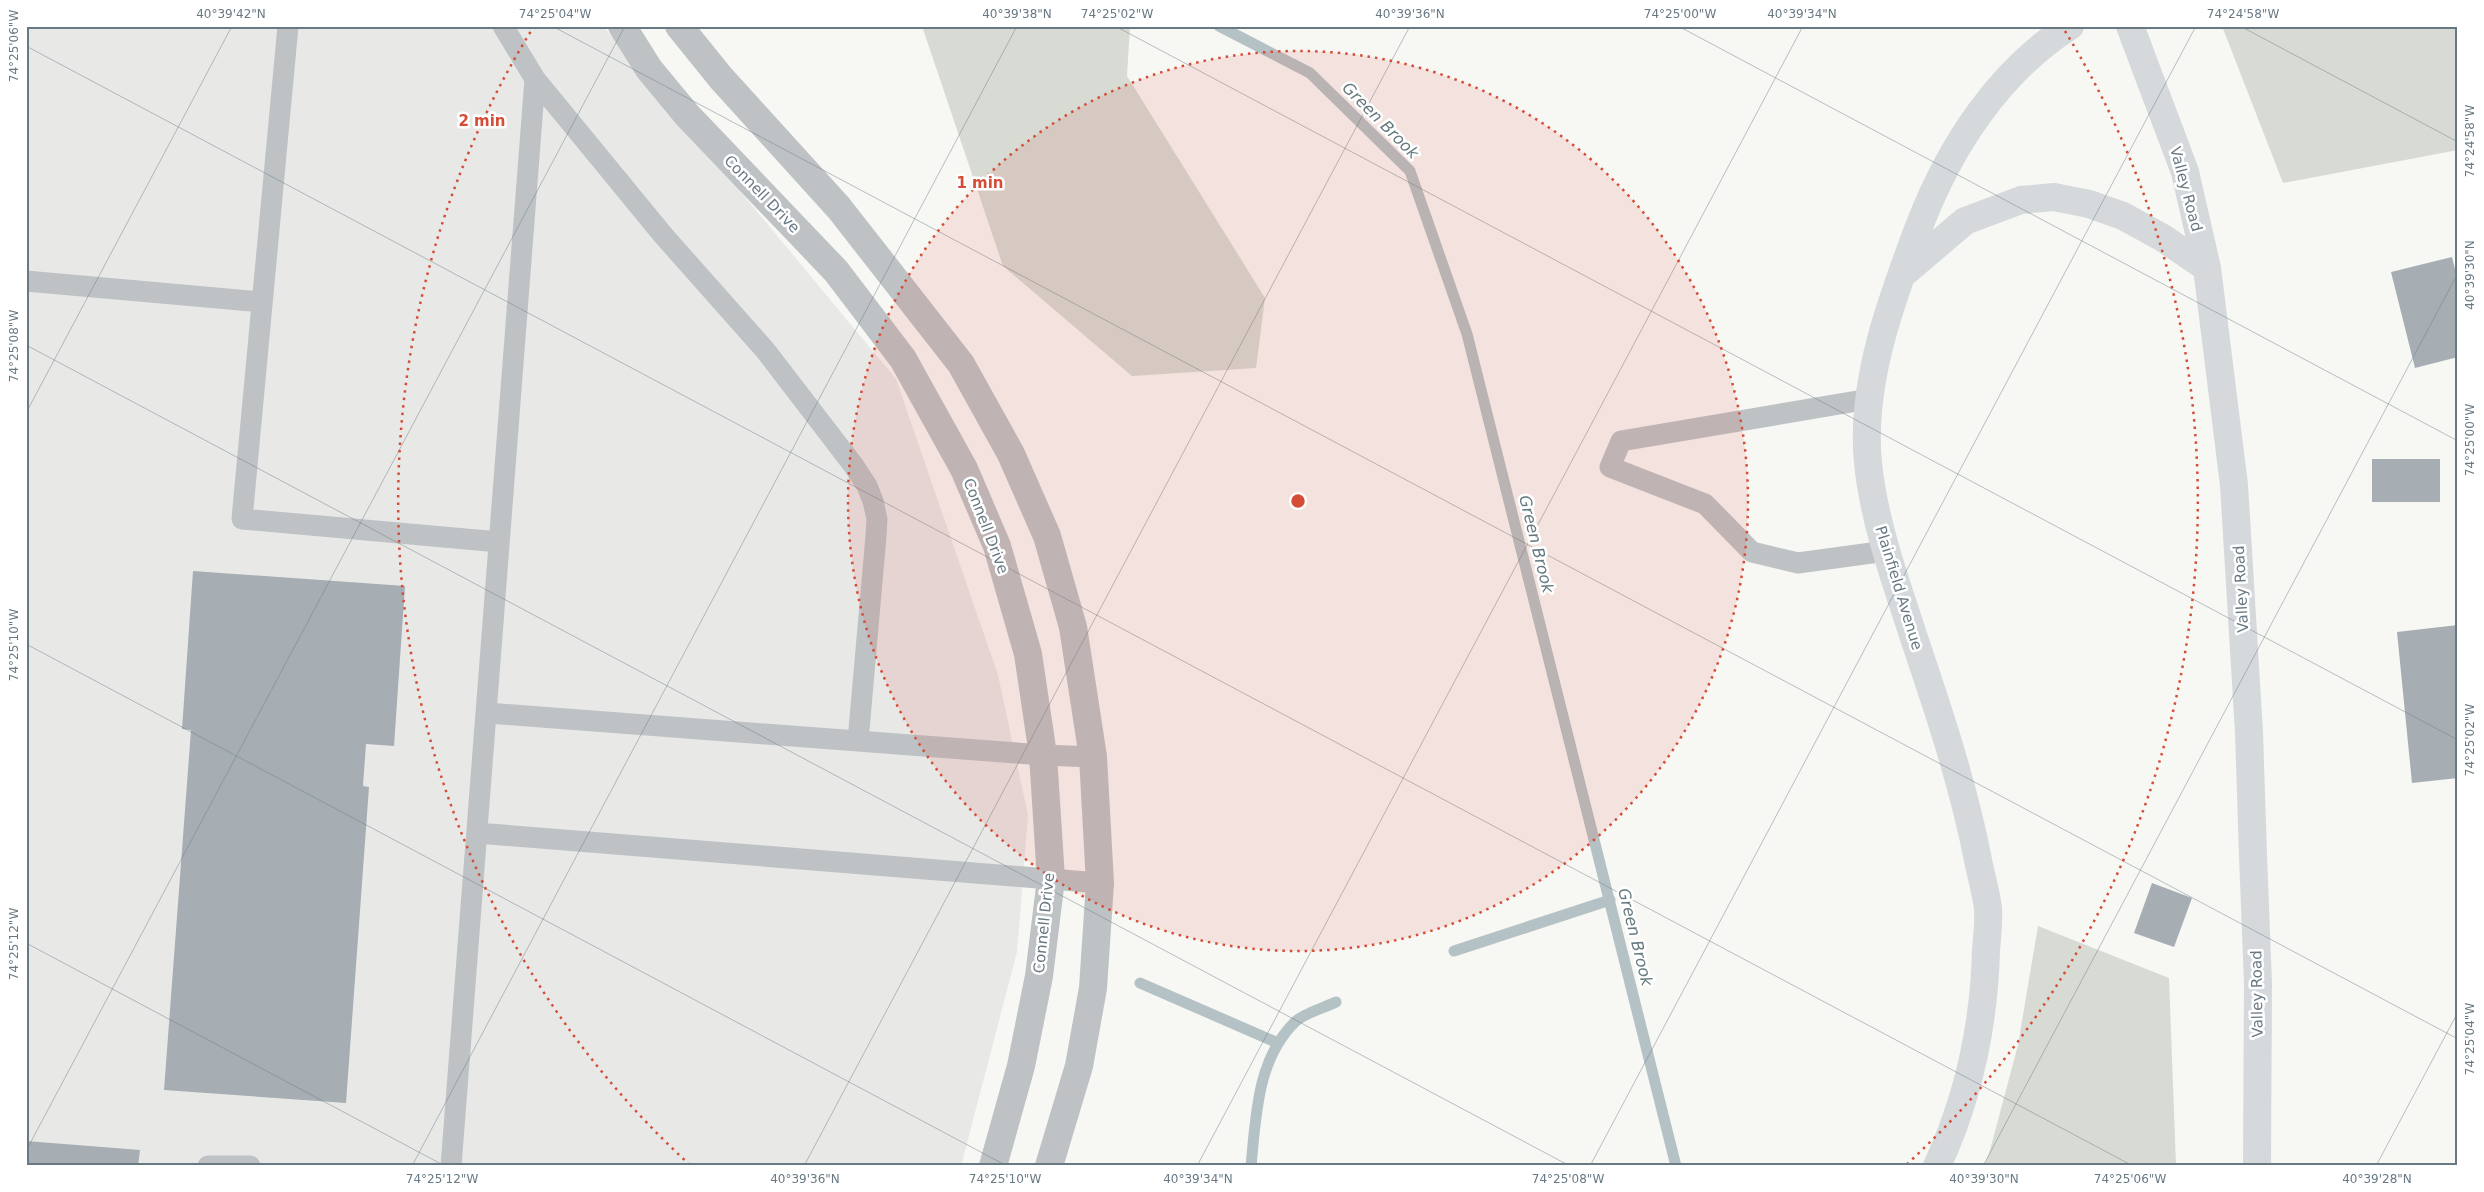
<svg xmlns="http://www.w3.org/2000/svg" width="2484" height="1192" viewBox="0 0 2484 1192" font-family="'DejaVu Sans',sans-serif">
  <rect width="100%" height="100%" fill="#f7f7f4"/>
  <!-- built -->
  <path fill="#e8e8e7" d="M26 26H603L896 379 998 675 1028 815 1017 952 961 1166H26Z"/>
  <!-- green -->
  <path fill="#d7dbd4" d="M922 26H1130L1127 76 1265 298 1256 368 1132 376 1003 266Z
    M2222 26H2458V150L2283 183Z
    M2038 926 2169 978 2176 1166H1984L1989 1154 2018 1045Z"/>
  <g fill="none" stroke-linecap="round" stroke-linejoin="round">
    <!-- stream -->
    <path stroke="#b5c2c5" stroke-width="11" d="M1219 26 1310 73 1410 171 1467 334 1676 1166
      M1454 951 1610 900
      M1140 983 1278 1043
      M1251 1166C1256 1116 1257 1059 1295 1022 1304 1013 1324 1008 1336 1002"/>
  </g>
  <!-- building -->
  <path fill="#a6aeb3" d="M2452 257 2458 281V357L2415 368 2391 272Z
    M2372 459H2440V502H2372Z
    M193 571 405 586 394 746 366 744 363 786 369 787 346 1103 164 1090 191 730 182 729Z
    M2458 625V778L2412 783 2397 632Z
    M2152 883 2192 898 2174 947 2134 933Z
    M26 1141 140 1150 138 1166H26Z"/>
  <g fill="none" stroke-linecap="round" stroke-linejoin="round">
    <!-- service -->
    <path stroke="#bec2c5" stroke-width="21" d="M288 26 242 519 499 542
      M503 26 535 79 663 235 765 350 854 466 867 486 873 501 877 519 876 536 858 741
      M26 281 262 302
      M1869 399 1621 441 1610 467 1705 504 1752 552 1798 563 1886 551
      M487 713 1043 755 1093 757
      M477 833 1100 883
      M208 1166H250
      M451 1166 535 79"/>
    <!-- minor -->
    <path stroke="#bec2c5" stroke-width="28" d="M622 26 649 69 687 115 836 271 903 359 964 469 997 546 1028 654 1043 755 1051 879 1039 976 1021 1066 993 1166
      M679 26 721 78 839 208 961 364 1011 454 1047 536 1073 627 1093 757 1100 883 1093 988 1079 1066 1049 1166"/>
    <!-- secondary -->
    <path stroke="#d5d9dc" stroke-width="28" d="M2130 26 2185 172 2207 268 2234 485 2249 732 2253 855 2258 984 2257 1166
      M1904 273 1965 221 2021 200 2054 197 2089 204 2123 216 2163 238 2207 268
      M1937 1166C1968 1099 1984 1025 1986 951 1987 937 1989 922 1988 908 1986 892 1981 876 1978 860 1963 783 1938 709 1913 635 1895 579 1874 522 1868 463 1860 383 1892 298 1920 224 1950 147 1998 72 2070 26"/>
  </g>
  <!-- ticks -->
  <path fill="none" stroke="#687983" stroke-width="1" stroke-opacity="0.45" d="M552 26 2458 1039M1115 26 2458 740M1678 26 2458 441M2240 26 2458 142M26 46 2133 1166M26 345 1570 1166M26 413 232 26M26 644 1007 1166M26 943 445 1166M26 1151 625 26M412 1166 1017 26M804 1166 1410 26M1197 1166 1803 26M1590 1166 2196 26M1983 1166 2458 273M2376 1166 2458 1012"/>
  <!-- distance rings -->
  <circle cx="1298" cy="501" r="450" fill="#d54d36" fill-opacity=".12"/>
  <g fill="none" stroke="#d54d36" stroke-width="2.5" stroke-dasharray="2.5 5">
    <circle cx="1298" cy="501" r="450"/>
    <path d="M690 1165A900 900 0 0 1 531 31M2065 31A900 900 0 0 1 1906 1165"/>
  </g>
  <g text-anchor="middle" stroke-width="5" stroke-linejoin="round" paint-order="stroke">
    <!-- street labels -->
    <g font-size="15" fill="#687983" stroke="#fff">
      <text transform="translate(2186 189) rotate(75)" y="5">Valley Road</text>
      <text transform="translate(762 194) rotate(46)" y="5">Connell Drive</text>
      <text transform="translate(986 526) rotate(69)" y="5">Connell Drive</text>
      <text transform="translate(1899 588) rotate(73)" y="5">Plainfield Avenue</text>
      <text transform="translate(2241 589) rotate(-93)" y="5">Valley Road</text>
      <text transform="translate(1044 923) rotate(-84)" y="5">Connell Drive</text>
      <text transform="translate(2257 994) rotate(-91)" y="5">Valley Road</text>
    </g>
    <!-- water labels -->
    <g font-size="16" font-style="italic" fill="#647a7f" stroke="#fff">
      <text transform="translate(1381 120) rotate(45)" y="6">Green Brook</text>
      <text transform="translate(1537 544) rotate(76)" y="6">Green Brook</text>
      <text transform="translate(1636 937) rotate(76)" y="6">Green Brook</text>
    </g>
  </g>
  <circle cx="1298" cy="501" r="8" fill="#d54d36" stroke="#fff" stroke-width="2.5"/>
  <g font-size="15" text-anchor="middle" font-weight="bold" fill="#d54d36" stroke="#fff" stroke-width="5" stroke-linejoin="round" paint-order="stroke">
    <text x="482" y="126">2 min</text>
    <text x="980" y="188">1 min</text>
  </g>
  <!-- border -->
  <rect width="2484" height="1192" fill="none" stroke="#ffffff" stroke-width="55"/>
  <rect x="28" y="28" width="2428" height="1136" fill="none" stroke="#687983" stroke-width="2"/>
  <g font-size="12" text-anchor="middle" fill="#687983">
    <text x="231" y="18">40°39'42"N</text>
    <text x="555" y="18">74°25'04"W</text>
    <text x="1017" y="18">40°39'38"N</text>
    <text x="1117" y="18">74°25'02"W</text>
    <text x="1410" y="18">40°39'36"N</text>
    <text x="1680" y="18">74°25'00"W</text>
    <text x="1802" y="18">40°39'34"N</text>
    <text x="2243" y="18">74°24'58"W</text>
    <text transform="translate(14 46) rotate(-90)" y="4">74°25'06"W</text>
    <text transform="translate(2470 141) rotate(-90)" y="4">74°24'58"W</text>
    <text transform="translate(2470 275) rotate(-90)" y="4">40°39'30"N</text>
    <text transform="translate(14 346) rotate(-90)" y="4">74°25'08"W</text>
    <text transform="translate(2470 440) rotate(-90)" y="4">74°25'00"W</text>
    <text transform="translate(14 645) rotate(-90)" y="4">74°25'10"W</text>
    <text transform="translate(2470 740) rotate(-90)" y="4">74°25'02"W</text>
    <text transform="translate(14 944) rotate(-90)" y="4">74°25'12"W</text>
    <text transform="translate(2470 1039) rotate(-90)" y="4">74°25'04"W</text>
    <text x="442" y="1183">74°25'12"W</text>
    <text x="805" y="1183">40°39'36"N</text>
    <text x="1005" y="1183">74°25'10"W</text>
    <text x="1198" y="1183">40°39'34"N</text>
    <text x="1568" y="1183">74°25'08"W</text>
    <text x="1984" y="1183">40°39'30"N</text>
    <text x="2130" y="1183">74°25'06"W</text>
    <text x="2377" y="1183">40°39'28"N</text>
  </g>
</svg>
